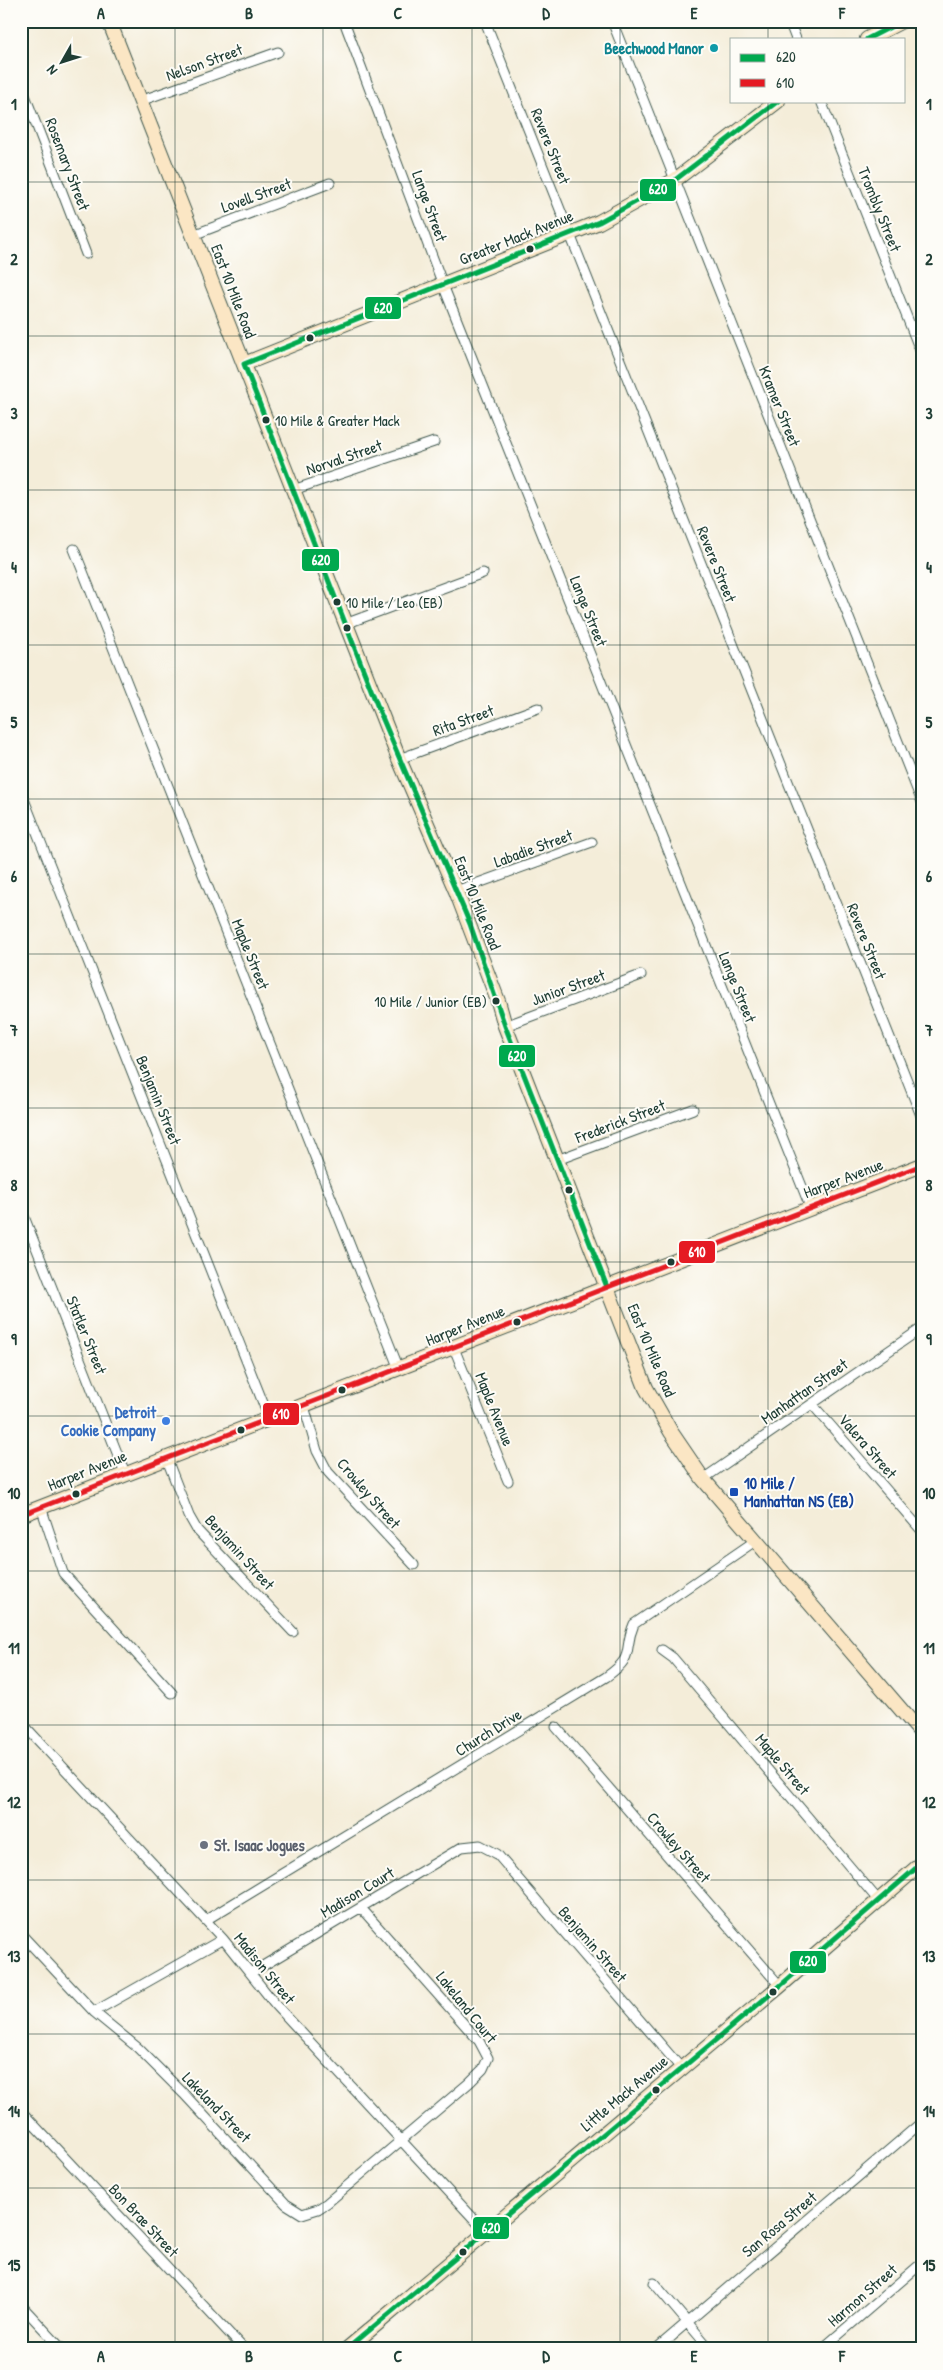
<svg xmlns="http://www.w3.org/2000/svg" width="943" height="2370" viewBox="0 0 943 2370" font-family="'Patrick Hand',sans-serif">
  <rect width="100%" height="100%" fill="#fdfcf7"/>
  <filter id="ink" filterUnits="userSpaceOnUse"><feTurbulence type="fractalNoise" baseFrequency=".02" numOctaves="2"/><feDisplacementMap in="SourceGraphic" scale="10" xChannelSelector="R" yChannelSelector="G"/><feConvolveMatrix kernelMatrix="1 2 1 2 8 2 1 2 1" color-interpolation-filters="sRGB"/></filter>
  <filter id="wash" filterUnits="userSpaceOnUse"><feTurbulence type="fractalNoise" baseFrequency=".0096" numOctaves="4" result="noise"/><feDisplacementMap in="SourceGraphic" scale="20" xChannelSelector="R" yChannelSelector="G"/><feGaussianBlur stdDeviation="1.12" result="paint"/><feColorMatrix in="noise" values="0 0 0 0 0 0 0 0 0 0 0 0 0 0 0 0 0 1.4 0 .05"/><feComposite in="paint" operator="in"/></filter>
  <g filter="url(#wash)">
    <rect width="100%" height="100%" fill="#f4edd9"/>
  </g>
  <g filter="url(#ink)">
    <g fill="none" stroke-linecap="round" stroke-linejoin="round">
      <!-- street casing -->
      <g stroke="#3f574d" stroke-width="11">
        <path id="street" d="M344 21 443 285 811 1209
          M485 21 922 1118
          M612 21 922 802
          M789 21 796 39
          M21 85 86 254
          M140 101 278 52
          M821 101 922 355
          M193 235 330 183
          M293 490 434 442
          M74 549 399 1369
          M345 624 483 573
          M399 759 538 708
          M21 792 269 1418
          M456 891 592 842
          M505 1026 641 975
          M557 1160 693 1109
          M21 1209 125 1473
          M454 1348 508 1481
          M812 1404 922 1531
          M304 1406 317 1451 328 1472 414 1565
          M166 1457 189 1516 197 1530 293 1632
          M703 1479 922 1328
          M41 1507 63 1573 172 1693
          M662 1650 673 1658 878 1900
          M21 1722 223 1939 275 2004 486 2232
          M556 1727 780 1986
          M206 1920 606 1677C637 1655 622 1652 634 1624L755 1541
          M21 1934 94 2012 138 2048 184 2094 286 2204 302 2214 318 2209 327 2203 469 2083 483 2069 488 2058 479 2041 361 1908
          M251 1973 462 1847 480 1845 497 1854 681 2068
          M94 2012 223 1939
          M21 2111 244 2349
          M654 2283 710 2349
          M21 2305 62 2349
          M656 2349 922 2122
          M822 2349 922 2263"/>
      </g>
      <!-- secondary casing -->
      <g stroke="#3f574d" stroke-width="16">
        <path id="secondary" d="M109 21 399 759 456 891 498 1001 505 1026 646 1388 671 1432 703 1479 922 1734
          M867 39 902 21
          M244 364 599 222 675 180 778 101
          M21 1515 922 1165
          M347 2349 780 1986 922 1863"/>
      </g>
      <!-- street -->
      <use href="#street" stroke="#fff" stroke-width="9"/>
      <!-- secondary -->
      <use href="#secondary" stroke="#fbe6c4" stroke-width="14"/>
      <!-- bus-1 casing -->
      <g stroke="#fdfcf7" stroke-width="9">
        <path id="bus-1" d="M867 39 902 21
          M244 364 379 710 470 924 505 1026 607 1287
          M244 364 599 222 675 180 778 101
          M347 2349 780 1986 922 1863"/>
      </g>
      <!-- bus-2 casing -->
      <g stroke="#fdfcf7" stroke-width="9">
        <path id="bus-2" d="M21 1515 922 1165"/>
      </g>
      <!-- bus-1 -->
      <use href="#bus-1" stroke="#00a94e" stroke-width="5"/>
      <!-- bus-2 -->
      <use href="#bus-2" stroke="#e51a23" stroke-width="5"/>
    </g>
  </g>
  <!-- grid -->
  <path fill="none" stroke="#1f3d34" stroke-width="1" stroke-opacity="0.55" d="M175 21V2349M323 21V2349M472 21V2349M620 21V2349M768 21V39M768 101V2349M21 182H922M21 336H922M21 490H922M21 645H922M21 799H922M21 954H922M21 1108H922M21 1262H922M21 1416H922M21 1571H922M21 1725H922M21 1880H922M21 2034H922M21 2188H922"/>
  <!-- markers -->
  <circle fill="#0f9aa8" stroke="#fdfcf7" stroke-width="2" cx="714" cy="48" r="5"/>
  <g fill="#1f3d34" stroke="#fdfcf7" stroke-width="2">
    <circle cx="530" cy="249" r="4.5"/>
    <circle cx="310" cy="338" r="4.5"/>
    <circle cx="266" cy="420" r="4.5"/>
    <circle cx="337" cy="602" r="4.5"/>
    <circle cx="347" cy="628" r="4.5"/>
    <circle cx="496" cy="1001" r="4.5"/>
    <circle cx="569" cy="1190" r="4.5"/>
    <circle cx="671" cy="1262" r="4.5"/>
    <circle cx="517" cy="1322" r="4.5"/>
    <circle cx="342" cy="1390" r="4.5"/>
    <circle cx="241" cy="1430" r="4.5"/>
    <circle cx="76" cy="1494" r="4.5"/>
    <circle cx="773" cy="1992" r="4.5"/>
    <circle cx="656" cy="2090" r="4.5"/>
    <circle cx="463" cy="2252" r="4.5"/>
  </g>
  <circle fill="#3f7fe0" stroke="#fdfcf7" stroke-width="2" cx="166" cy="1421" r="5"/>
  <rect fill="#1a4fb4" stroke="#fdfcf7" stroke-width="2" x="729" y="1487" width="10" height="10" rx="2.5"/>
  <circle fill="#6b7280" stroke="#fdfcf7" stroke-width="2" cx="204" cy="1845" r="5"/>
  <g text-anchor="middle" stroke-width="4" stroke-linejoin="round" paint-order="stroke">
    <!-- bus labels -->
    <g font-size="15" fill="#1f3d34" stroke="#fdfcf7" text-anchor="start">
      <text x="275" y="426">10 Mile &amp; Greater Mack</text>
      <text x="346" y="608">10 Mile / Leo (EB)</text>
      <text x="487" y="1007" text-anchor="end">10 Mile / Junior (EB)</text>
    </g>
    <!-- culture labels -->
    <g font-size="16" font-weight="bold" fill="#0d838f" stroke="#fdfcf7" text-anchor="end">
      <text x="704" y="54">Beechwood Manor</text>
    </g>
    <!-- street labels -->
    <g font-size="16" fill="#1f3d34" stroke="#fdfcf7">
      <text transform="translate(204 62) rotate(-20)" y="6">Nelson Street</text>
      <text transform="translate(551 146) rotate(68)" y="6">Revere Street</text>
      <text transform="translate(68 164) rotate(69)" y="6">Rosemary Street</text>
      <text transform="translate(256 195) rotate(-20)" y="6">Lovell Street</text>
      <text transform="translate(430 206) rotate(70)" y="6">Lange Street</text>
      <text transform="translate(880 209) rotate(68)" y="6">Trombly Street</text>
      <text transform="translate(516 237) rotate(-22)" y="6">Greater Mack Avenue</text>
      <text transform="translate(234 291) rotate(69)" y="6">East 10 Mile Road</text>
      <text transform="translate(780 406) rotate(68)" y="6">Kramer Street</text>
      <text transform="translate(344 457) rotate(-19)" y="6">Norval Street</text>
      <text transform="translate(717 564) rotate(68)" y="6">Revere Street</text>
      <text transform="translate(589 611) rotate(68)" y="6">Lange Street</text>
      <text transform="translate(463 720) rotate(-20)" y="6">Rita Street</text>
      <text transform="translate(533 848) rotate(-20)" y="6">Labadie Street</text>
      <text transform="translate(478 903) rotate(68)" y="6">East 10 Mile Road</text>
      <text transform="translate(867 941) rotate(68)" y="6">Revere Street</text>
      <text transform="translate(251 954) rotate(68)" y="6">Maple Street</text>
      <text transform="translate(568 987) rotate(-20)" y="6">Junior Street</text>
      <text transform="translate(738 987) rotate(68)" y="6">Lange Street</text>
      <text transform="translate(159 1100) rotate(68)" y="6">Benjamin Street</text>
      <text transform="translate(620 1121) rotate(-21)" y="6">Frederick Street</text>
      <text transform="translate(843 1178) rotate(-21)" y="6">Harper Avenue</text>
      <text transform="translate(465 1325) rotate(-22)" y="6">Harper Avenue</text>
      <text transform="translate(87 1335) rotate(68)" y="6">Statler Street</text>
      <text transform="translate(652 1350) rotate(67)" y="6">East 10 Mile Road</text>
      <text transform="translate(804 1391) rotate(-35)" y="6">Manhattan Street</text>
      <text transform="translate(495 1409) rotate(68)" y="6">Maple Avenue</text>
      <text transform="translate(868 1446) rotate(49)" y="6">Valera Street</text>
      <text transform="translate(87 1470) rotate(-22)" y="6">Harper Avenue</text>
      <text transform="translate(369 1493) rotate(49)" y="6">Crowley Street</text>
      <text transform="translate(240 1552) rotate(48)" y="6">Benjamin Street</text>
      <text transform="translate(488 1732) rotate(-32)" y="6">Church Drive</text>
      <text transform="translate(783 1764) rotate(50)" y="6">Maple Street</text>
      <text transform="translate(679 1847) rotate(49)" y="6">Crowley Street</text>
      <text transform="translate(357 1892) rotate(-31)" y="6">Madison Court</text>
      <text transform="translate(593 1944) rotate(49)" y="6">Benjamin Street</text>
      <text transform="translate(265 1968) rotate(51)" y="6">Madison Street</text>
      <text transform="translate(467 2007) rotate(51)" y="6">Lakeland Court</text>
      <text transform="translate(624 2093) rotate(-40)" y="6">Little Mack Avenue</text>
      <text transform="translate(217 2107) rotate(46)" y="6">Lakeland Street</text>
      <text transform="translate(144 2220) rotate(47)" y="6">Bon Brae Street</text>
      <text transform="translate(779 2224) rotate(-40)" y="6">San Rosa Street</text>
      <text transform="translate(862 2295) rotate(-41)" y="6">Harmon Street</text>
    </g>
    <!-- shop labels -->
    <g font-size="16" font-weight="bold" fill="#366cbe" stroke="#fdfcf7" text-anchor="end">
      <text x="156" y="1418">Detroit<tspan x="156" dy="18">Cookie Company</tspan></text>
    </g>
    <!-- transit labels -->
    <g font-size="16" font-weight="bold" fill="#164399" stroke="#fdfcf7" text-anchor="start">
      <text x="744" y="1489">10 Mile /<tspan x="744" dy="18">Manhattan NS (EB)</tspan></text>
    </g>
    <!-- worship labels -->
    <g font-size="16" font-weight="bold" fill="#5b616d" stroke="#fdfcf7" text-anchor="start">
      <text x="214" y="1851">St. Isaac Jogues</text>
    </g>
  </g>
  <g stroke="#fdfcf7" stroke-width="2">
    <rect x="639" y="178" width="38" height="24" rx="5" fill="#00a94e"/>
    <rect x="364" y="296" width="38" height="24" rx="5" fill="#00a94e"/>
    <rect x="301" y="548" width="39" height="24" rx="5" fill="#00a94e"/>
    <rect x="498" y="1044" width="38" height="24" rx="5" fill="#00a94e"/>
    <rect x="678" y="1240" width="38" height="24" rx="5" fill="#e51a23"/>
    <rect x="262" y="1402" width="38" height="24" rx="5" fill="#e51a23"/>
    <rect x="789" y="1950" width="38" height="24" rx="5" fill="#00a94e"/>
    <rect x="472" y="2216" width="38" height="24" rx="5" fill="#00a94e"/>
  </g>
  <g font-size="14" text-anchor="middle" font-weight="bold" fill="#fff">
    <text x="658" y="194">620</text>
    <text x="383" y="313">620</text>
    <text x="321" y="565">620</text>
    <text x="517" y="1061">620</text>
    <text x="697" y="1257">610</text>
    <text x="281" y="1419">610</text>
    <text x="808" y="1966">620</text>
    <text x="491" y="2233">620</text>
  </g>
  <!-- margin -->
  <rect width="943" height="2370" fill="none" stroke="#fdfcf7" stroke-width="55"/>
  <!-- legend -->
  <rect x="730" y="38" width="175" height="65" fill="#fdfcf7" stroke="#a4b0a9"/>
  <rect x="740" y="54" width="25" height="8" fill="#00a94e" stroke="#a4b0a9"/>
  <text x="776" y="62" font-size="15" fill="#1f3d34">620</text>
  <rect x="740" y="79" width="25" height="8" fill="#e51a23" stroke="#a4b0a9"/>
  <text x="776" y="88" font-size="15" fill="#1f3d34">610</text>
  <!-- north arrow -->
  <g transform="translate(62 62) rotate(231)" stroke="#fdfcf7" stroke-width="4" paint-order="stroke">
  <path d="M0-4L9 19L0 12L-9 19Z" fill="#1f3d34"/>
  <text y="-8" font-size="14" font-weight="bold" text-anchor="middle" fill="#1f3d34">N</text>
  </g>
  <rect x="28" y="28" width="888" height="2314" fill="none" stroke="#1f3d34" stroke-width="2"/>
  <g font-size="16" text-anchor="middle" font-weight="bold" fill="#1f3d34">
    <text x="101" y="19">A</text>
    <text x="249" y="19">B</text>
    <text x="398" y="19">C</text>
    <text x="546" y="19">D</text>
    <text x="694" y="19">E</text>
    <text x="842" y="19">F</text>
    <text x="14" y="110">1</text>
    <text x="929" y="110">1</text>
    <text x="14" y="265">2</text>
    <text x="929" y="265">2</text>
    <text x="14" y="419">3</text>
    <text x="929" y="419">3</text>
    <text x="14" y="573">4</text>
    <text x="929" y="573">4</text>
    <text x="14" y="728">5</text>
    <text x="929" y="728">5</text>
    <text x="14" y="882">6</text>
    <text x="929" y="882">6</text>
    <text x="14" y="1036">7</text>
    <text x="929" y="1036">7</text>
    <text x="14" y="1191">8</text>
    <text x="929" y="1191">8</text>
    <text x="14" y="1345">9</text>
    <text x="929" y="1345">9</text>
    <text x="14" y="1499">10</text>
    <text x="929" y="1499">10</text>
    <text x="14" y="1654">11</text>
    <text x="929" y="1654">11</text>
    <text x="14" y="1808">12</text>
    <text x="929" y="1808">12</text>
    <text x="14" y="1962">13</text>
    <text x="929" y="1962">13</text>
    <text x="14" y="2117">14</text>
    <text x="929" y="2117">14</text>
    <text x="14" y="2271">15</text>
    <text x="929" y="2271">15</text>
    <text x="101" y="2362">A</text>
    <text x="249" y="2362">B</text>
    <text x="398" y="2362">C</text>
    <text x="546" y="2362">D</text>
    <text x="694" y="2362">E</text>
    <text x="842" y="2362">F</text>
  </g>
</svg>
